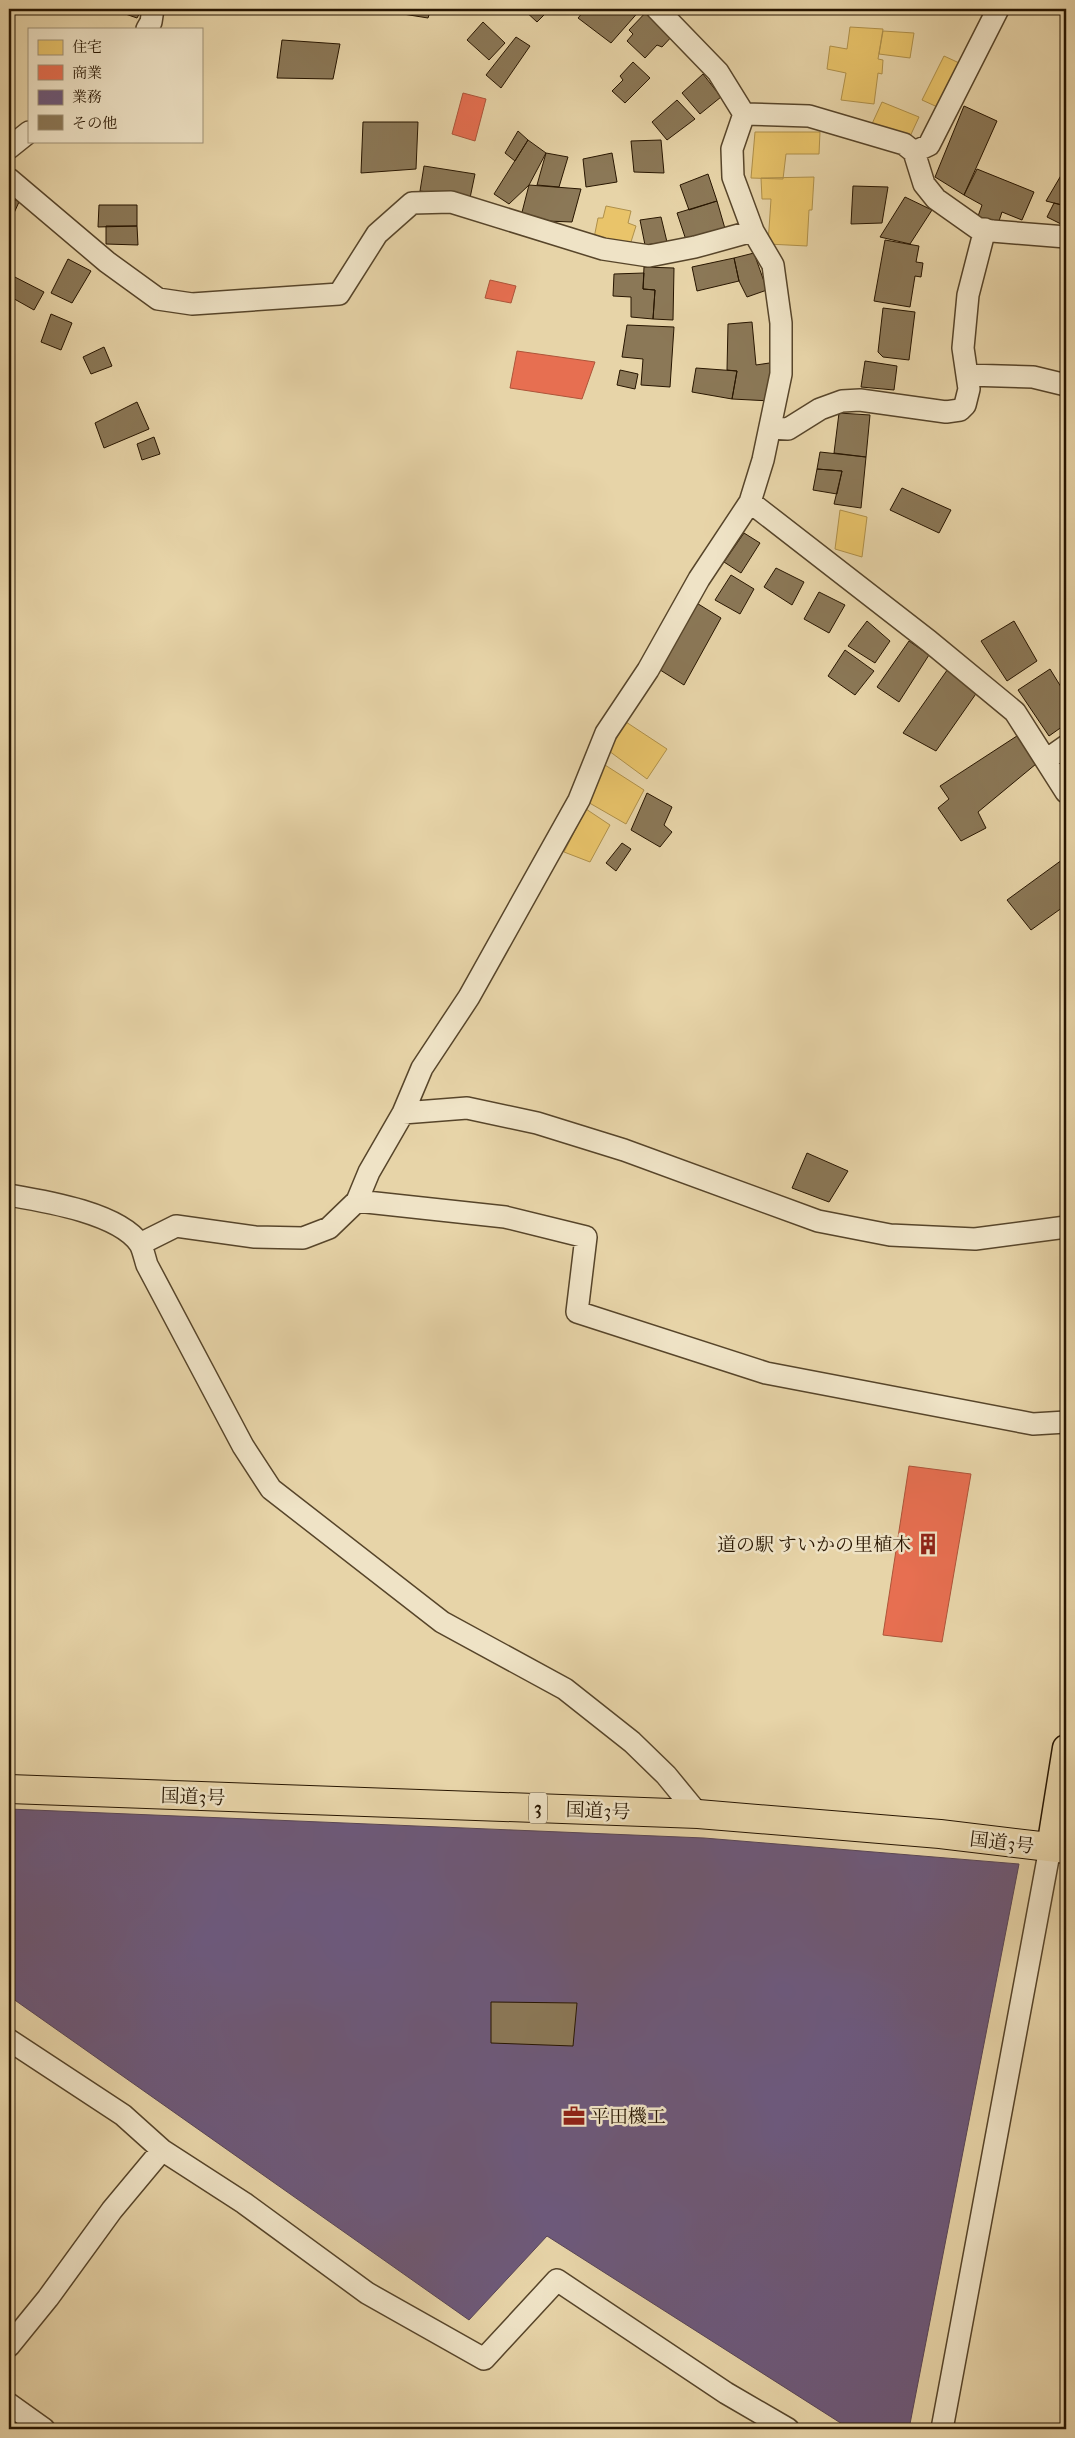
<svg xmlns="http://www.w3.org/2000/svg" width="1075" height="2438" viewBox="0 0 1075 2438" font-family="'IM FELL French Canon','Noto Serif JP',serif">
  <rect width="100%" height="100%" fill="#e7d4a8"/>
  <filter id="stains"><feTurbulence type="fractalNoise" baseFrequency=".004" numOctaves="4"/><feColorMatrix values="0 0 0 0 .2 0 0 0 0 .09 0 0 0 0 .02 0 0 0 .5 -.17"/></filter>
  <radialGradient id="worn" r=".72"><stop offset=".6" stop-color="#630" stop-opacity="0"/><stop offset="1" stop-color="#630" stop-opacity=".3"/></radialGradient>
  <!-- homes -->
  <path fill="#e9c46a" stroke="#af904a" d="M850 27 883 29 878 59 883 60 882 74 878 73 874 104 841 100 846 73 827 69 830 46 847 49Z
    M883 31 914 33 910 58 879 54Z
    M944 56 968 67 944 110 922 100Z
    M882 102 919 117 907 143 871 126Z
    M755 132H820L819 154H786L783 179 751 178Z
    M814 177 812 210H809L807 246 768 244 771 199H762L761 178Z
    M606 206 631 211 628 223 636 226 630 245 594 238 598 218H603Z
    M840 510 867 517 862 557 835 549Z
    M626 722 667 749 647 779 609 751Z
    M605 765 644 790 626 824 586 801Z
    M586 809 610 825 590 862 564 852Z"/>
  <!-- shops -->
  <path fill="#e76f51" stroke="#ad5439" d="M463 93 486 99 475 141 452 134Z
    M490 280 516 286 511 303 485 298Z
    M517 351 595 362 582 399 510 388Z
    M909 1466 971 1474 942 1642 883 1635Z"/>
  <!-- offices -->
  <path fill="#6d597a" stroke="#584555" d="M9 1809 704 1838 1019 1864 909 2429H850L547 2236 469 2320 9 1996Z"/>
  <!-- building -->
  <path fill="#8b7857" stroke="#271500" d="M111 9H142L137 18Z
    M405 9H431L428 18 403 14Z
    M523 9H550L537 22Z
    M572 9H586L580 15Z
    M586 9H641L611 43 578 18Z
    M649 9 675 33 662 47 657 45 645 58 627 41 633 34 629 30Z
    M483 22 505 43 489 60 467 40Z
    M516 37 530 46 501 88 486 75Z
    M282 40 340 44 333 79 277 78Z
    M633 62 650 78 625 103 612 91 623 80 620 76Z
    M703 74 721 97 700 114 682 93Z
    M677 100 695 119 667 140 652 122Z
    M964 106 997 121 964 195 935 177Z
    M363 122H418L416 169 361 173Z
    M518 131 528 140 515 161 505 153Z
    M528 140 546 153 529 185 509 204 494 194Z
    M661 140 664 173 634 172 631 141Z
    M546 153 568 157 559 187 537 185Z
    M612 153 617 182 586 187 583 159Z
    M424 166 475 174 470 198 420 191Z
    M977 169 1034 192 1022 220 1002 212 997 227 977 219 982 205 964 195Z
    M1063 172 1066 174V206L1046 201Z
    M708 174 717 201 689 210 680 185Z
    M529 185 581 189 572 222 520 220Z
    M853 186 888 187 882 223 851 224Z
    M9 196 19 202 9 224Z
    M905 197 932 210 910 244 880 237Z
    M717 201 726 232 687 243 677 213Z
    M1054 203 1066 206V220L1063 225 1047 217Z
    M99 205H137V226L98 227Z
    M661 217 667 242 645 245 640 220Z
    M106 226H137L138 245 106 244Z
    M885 240 919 246 916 262 923 263 921 277 915 276 910 307 874 301Z
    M754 253 767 290 747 297 739 281 734 258Z
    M734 258 739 281 697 291 692 267Z
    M68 259 91 271 72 303 51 293Z
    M644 267 674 268 673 320 653 319 655 290 643 289Z
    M644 273 643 289 655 290 653 319 631 317V297L613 296 614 274Z
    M9 274 44 292 34 310 9 296Z
    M883 308 915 312 909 360 883 357 878 352Z
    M51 314 72 323 61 350 41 342Z
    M752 322 756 365 776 362 771 401 732 399 737 371 727 370 728 324Z
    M627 325 674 327 670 387 641 385 643 359 622 357Z
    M104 347 112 366 91 374 83 357Z
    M865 361 897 366 894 390 861 387Z
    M696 368 737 371 732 399 692 392Z
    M620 370 638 374 635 389 617 385Z
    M137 402 149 429 104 448 95 423Z
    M839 413 870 415 866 457 834 453Z
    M154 437 160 454 142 460 137 444Z
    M820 452 866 457 861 508 834 504 842 471 817 469Z
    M817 469 842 471 837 494 813 490Z
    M902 488 951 510 939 533 890 510Z
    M744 533 760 543 741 573 724 562Z
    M776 568 804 582 792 605 764 587Z
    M731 575 754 589 740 614 715 600Z
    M819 592 845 605 829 633 804 619Z
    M695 602 721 618 684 685 657 668Z
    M867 621 890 641 875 663 848 646Z
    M1014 621 1037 661 1007 681 981 641Z
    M909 641 929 655 899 702 877 687Z
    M845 650 874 671 855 695 828 676Z
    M950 666 980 688 936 751 903 733Z
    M1050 669 1066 695V724L1049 736 1018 690Z
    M1020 734 1036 764 978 812 986 828 961 841 938 808 949 799 940 786Z
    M647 793 672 807 664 825 672 832 660 847 631 830Z
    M622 843 631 849 616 871 606 863Z
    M1066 857V905L1031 930 1007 900Z
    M807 1153 848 1171 829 1202 792 1188Z
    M491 2002 577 2003 573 2046 491 2043Z"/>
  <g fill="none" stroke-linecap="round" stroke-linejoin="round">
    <!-- minor casing -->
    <g stroke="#57452a" stroke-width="24">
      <path id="minor" d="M147 29 151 22 153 9
        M744 114 809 116 904 144 914 152 924 184 936 199 977 228 992 231 1066 237
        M9 148 29 132
        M914 152 929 145 998 9
        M9 179 107 262 158 299 192 304 339 294 377 234 412 203 451 202 603 249 649 256 695 247 753 231
        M967 375 1033 377 1066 385
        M770 428 788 429 820 409 842 401 860 400 946 412 960 410 965 405 969 389 963 348 968 295 985 229
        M750 502 929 641 1015 712 1066 792
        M1046 760 1066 746
        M403 1113 467 1108 537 1123 624 1150 818 1221 890 1235 975 1239 1066 1227
        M9 1195C44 1201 119 1213 140 1244 143 1249 145 1259 147 1265L243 1446 271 1489 442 1622 565 1689 632 1742 666 1775 698 1814
        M357 1201 505 1217 586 1237 577 1312 766 1373 1033 1424 1066 1422
        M140 1244 176 1226 255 1237 303 1238 329 1228 357 1201 369 1172 403 1113 422 1068 469 997 579 800 606 733 648 670 699 579 750 502 763 460 781 374V323L773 265 753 231 733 177 732 149 744 114 718 72 657 9
        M9 2040 123 2115 162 2150 244 2203 367 2293 484 2359 557 2280 726 2393 788 2429
        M9 2346 48 2298 112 2210 162 2150
        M9 2404 44 2429
        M942 2429 1050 1848"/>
    </g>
    <!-- major casing -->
    <g stroke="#271500" stroke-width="29">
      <path id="major" d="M1050 1848 1066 1748"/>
    </g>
    <!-- highway casing -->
    <g stroke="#271500" stroke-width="30">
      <path id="highway" d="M9 1789 698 1814 940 1834 1066 1849"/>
    </g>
    <!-- minor -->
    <use href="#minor" stroke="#efe3c6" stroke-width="21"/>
    <!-- major -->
    <use href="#major" stroke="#e7d4a8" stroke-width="26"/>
    <!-- highway -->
    <use href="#highway" stroke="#e7d4a8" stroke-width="28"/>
  </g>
  <!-- icons -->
  <defs>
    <g id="building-bare" transform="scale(1.725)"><path d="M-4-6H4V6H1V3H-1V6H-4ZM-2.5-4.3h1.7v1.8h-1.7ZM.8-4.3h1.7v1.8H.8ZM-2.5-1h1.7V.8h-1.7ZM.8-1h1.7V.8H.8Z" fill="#8f2418" stroke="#efe3c6" stroke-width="2.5" paint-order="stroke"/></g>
    <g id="office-bare" transform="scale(1.725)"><path d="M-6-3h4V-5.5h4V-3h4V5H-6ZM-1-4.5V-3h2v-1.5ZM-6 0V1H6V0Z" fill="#8f2418" stroke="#efe3c6" stroke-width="2.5" paint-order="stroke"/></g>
  </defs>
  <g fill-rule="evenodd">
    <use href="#building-bare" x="928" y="1544"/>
    <use href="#office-bare" x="574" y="2116"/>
  </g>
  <g text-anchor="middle" stroke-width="5" stroke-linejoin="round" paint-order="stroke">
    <!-- shield labels -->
    <rect fill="#efe3c6" stroke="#63533b" stroke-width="1" x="529" y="1792.5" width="18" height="31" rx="4"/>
    <g font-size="18" font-weight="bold" fill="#271500">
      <text x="538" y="1814">3</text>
    </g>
    <!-- poi labels -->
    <g font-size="19" fill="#271500" stroke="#efe3c6" text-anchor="end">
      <text x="911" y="1551">道の駅 すいかの里植木</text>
      <text x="590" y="2123" text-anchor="start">平田機工</text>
    </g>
    <!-- street labels -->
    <g font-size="19" fill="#271500" stroke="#efe3c6">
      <text transform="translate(193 1796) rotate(2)" y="7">国道3号</text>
      <text transform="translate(598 1810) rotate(2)" y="7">国道3号</text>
      <text transform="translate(1002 1842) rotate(7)" y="7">国道3号</text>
    </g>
  </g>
  <!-- margin -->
  <rect width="1075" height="2438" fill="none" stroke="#e7d4a8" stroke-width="30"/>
  <rect x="10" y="10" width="1055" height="2418" fill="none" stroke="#271500" stroke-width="2.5"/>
  <rect x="15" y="15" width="1045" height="2408" fill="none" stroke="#271500"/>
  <!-- legend -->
  <rect x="28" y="28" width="175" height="115" fill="#efe3c6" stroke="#9f9177"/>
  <rect x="38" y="40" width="25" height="15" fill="#e9c46a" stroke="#9f9177"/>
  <text x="72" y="52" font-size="15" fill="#271500">住宅</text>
  <rect x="38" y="65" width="25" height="15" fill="#e76f51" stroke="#9f9177"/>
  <text x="72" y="78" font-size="15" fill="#271500">商業</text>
  <rect x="38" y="90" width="25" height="15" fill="#6d597a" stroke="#9f9177"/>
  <text x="72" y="102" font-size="15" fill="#271500">業務</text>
  <rect x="38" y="115" width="25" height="15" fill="#8b7857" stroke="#9f9177"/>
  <text x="72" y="128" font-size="15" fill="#271500">その他</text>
  <rect width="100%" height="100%" filter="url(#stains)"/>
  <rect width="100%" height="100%" fill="url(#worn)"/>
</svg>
